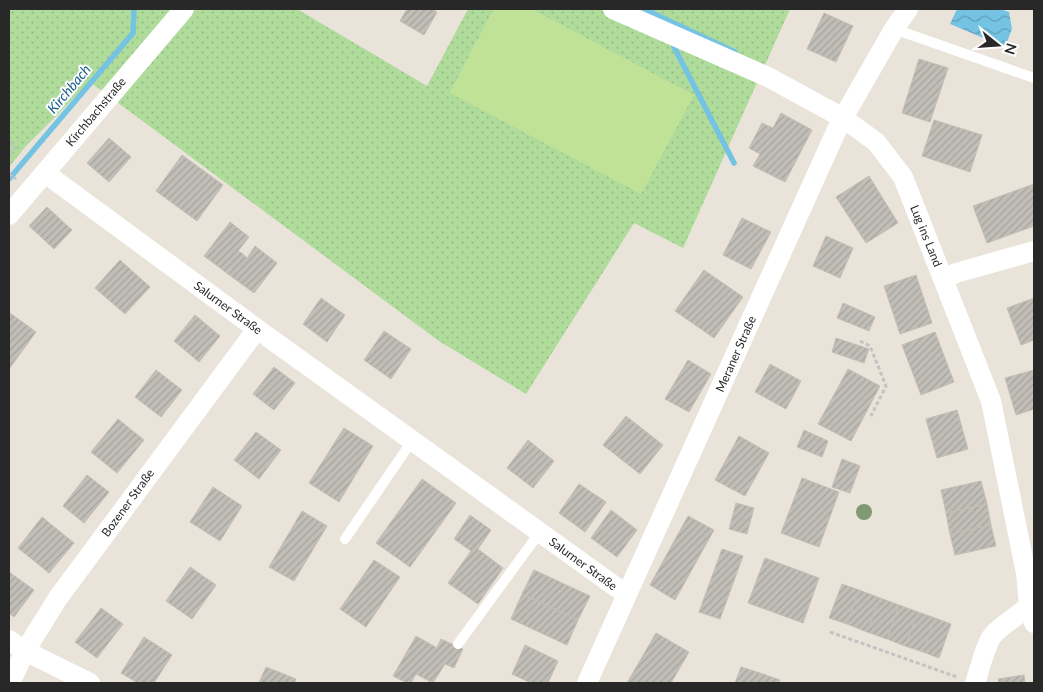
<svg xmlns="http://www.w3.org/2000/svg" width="1043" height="692" viewBox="0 0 1043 692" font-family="Lato,sans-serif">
  <defs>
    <pattern id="grass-dots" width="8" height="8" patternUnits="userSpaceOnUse" patternTransform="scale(1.25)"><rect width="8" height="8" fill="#afdb9b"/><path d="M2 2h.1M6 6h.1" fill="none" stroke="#97bc86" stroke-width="1.8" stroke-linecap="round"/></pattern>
    <pattern id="water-waves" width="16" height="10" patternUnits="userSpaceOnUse" patternTransform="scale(1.25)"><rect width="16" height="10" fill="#75c3e3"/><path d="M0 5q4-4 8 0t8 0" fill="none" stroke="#609eb8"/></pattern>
    <pattern id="building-hatch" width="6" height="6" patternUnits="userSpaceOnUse" patternTransform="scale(1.25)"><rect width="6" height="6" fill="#c1bdb7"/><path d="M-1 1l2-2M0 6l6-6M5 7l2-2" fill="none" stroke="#a6a29d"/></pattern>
  </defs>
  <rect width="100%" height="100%" fill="#e9e3da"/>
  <!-- grass -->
  <path fill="url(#grass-dots)" d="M9 9H297L427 86 468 9H494L450 93 693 95 531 9H790L683 248 634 223 526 394 439 341 90 82 26 146 9 167Z"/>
  <!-- pitch -->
  <path fill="#c0e297" d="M494 9H531L694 95 641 194 450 93Z"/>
  <!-- water -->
  <path fill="url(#water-waves)" d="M957 9H1000L1009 12 1012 29 1005 47 950 24Z"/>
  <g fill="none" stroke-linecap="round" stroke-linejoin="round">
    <!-- stream -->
    <path stroke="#75c3e3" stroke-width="5.5" d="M644 9 735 52
      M674 47 734 163
      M9 179 133 33 134 9"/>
  </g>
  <!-- building -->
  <path fill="url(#building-hatch)" stroke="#c4bfb4" d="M407 9H432L437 12 424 35 400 21Z
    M824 13 853 26 836 62 807 49Z
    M919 59 948 68 930 122 902 113Z
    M781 113 812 130 785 182 753 166 760 154 749 148 762 123 773 128Z
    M934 120 982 135 970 172 922 156Z
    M109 138 131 157 109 182 87 163Z
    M182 155 223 185 197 221 156 191Z
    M869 176 898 223 866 243 836 197Z
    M1034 184V226L987 243 973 206Z
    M47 207 72 230 54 249 29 226Z
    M742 218 771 232 751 269 723 255Z
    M230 222 249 237 238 251 243 254 228 274 204 256Z
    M826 236 853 248 840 278 813 266Z
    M255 246 277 263 254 293 228 274 243 254 247 258Z
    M120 260 150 287 125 314 95 288Z
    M704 270 743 297 714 338 675 311Z
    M916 275 932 323 900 334 884 286Z
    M321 298 345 315 327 342 303 324Z
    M1034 298V340L1021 345 1007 308Z
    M843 303 875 317 869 331 837 318Z
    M10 313 36 332 9 369V314Z
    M195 315 220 336 199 362 174 341Z
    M384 331 411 349 391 379 364 360Z
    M935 332 954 382 921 395 902 345Z
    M836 338 869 349 864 363 832 352Z
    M688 360 711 374 689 412 665 399Z
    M770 364 801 381 786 409 755 392Z
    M274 367 295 383 274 410 253 394Z
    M848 369 880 386 851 441 818 424Z
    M156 370 182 390 161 417 135 397Z
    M1034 370V409L1016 415 1005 378Z
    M957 410 968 449 937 458 926 419Z
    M626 416 663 445 640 474 603 445Z
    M118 419 144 440 117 473 91 452Z
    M344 428 373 446 339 502 309 483Z
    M804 430 828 441 822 457 797 447Z
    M256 432 281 450 259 479 234 460Z
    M739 436 769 453 745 496 715 480Z
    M528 440 554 461 533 488 507 468Z
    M842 459 860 466 850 493 832 487Z
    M87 475 109 492 84 523 63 506Z
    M802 478 839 492 819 547 781 533Z
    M422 479 456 503 410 567 376 543Z
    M981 481 987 504 946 513 941 490Z
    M579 484 606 502 585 532 559 513Z
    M213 487 242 506 220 541 190 522Z
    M736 503 754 508 747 534 729 529Z
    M987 504 991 525 950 534 946 513Z
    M611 510 637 530 617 557 591 538Z
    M302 511 327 526 294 581 269 567Z
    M470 515 491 530 478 549 503 568 478 604 448 583 471 551 454 539Z
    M688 516 714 530 675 600 650 585Z
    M42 517 74 543 49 573 18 548Z
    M991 525 996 546 955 555 950 534Z
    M722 549 743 556 720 619 699 612Z
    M765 558 819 578 803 623 748 603Z
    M374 560 400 577 366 627 340 609Z
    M190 567 216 585 192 619 166 601Z
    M534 570 590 596 578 620 522 594Z
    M9 572 34 590 14 617 9 613Z
    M842 584 859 590 847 624 829 618Z
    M859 590 880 598 867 632 847 624Z
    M522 594 578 620 567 645 511 619Z
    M880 598 899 605 887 639 867 632Z
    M899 605 918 612 905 646 887 639Z
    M101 608 123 624 97 658 75 642Z
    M918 612 935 618 923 652 905 646Z
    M935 618 951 624 939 658 923 652Z
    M656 633 689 652 671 683H627Z
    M416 636 437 648 441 639 463 649 454 668 445 664 433 683 416 674 411 683H407L393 676Z
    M144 637 172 655 154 683H138L121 673Z
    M525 645 558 661 548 683H531L512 674Z
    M266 667 296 679 294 683H259Z
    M741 667 760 673 756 683H735Z
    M760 673 780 680 779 683H756Z
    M1024 675 1025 683H999L998 679Z"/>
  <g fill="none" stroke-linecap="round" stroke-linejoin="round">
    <!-- path -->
    <path stroke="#c3c3c3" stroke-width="3" stroke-dasharray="4 2.5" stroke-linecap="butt" d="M9 142 15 147 9 155
      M9 174 16 179
      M860 341 870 346 886 386 871 416
      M830 632 957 677"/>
    <!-- lane -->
    <path stroke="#fff" stroke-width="10" d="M894 29 1034 78
      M345 539 412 441
      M458 644 540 532"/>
    <!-- street -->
    <path stroke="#fff" stroke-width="20" d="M613 9 768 77 843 118 876 142 903 177 991 401 1026 573 1029 606 1034 623
      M45 173 257 329 627 595
      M9 215 184 9
      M944 279 956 273 1034 251
      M9 640 25 651 90 683
      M10 683 25 651 58 598 257 329
      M587 683 839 125 894 29 908 9
      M975 683C979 672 986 643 993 635 1005 621 1024 614 1034 600"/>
  </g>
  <!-- trees -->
  <circle fill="#809973" cx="864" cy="512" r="8"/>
  <g text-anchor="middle" stroke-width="4" stroke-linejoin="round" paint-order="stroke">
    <!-- street labels -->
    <g font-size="12" fill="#282828" stroke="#fff">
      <text transform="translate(96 112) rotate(-50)" y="4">Kirchbachstraße</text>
      <text transform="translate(926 236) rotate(68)" y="4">Lug ins Land</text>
      <text transform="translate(228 308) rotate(36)" y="4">Salurner Straße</text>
      <text transform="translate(736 354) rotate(-66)" y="4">Meraner Straße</text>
      <text transform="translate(128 503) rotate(-54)" y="4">Bozener Straße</text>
      <text transform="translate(583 564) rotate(36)" y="4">Salurner Straße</text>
    </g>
    <!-- water labels -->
    <g font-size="14" font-style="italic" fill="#18608b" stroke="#fff">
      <text transform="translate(69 89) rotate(-50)" y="5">Kirchbach</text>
    </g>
  </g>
  <!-- border -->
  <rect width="1043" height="692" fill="none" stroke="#282828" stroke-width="20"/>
  <!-- north arrow -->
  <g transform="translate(998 45) rotate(107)" stroke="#ffffff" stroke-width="4" paint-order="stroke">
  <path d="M0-4L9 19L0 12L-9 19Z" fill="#282828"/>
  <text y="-8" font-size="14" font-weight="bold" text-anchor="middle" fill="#282828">N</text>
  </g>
</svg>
